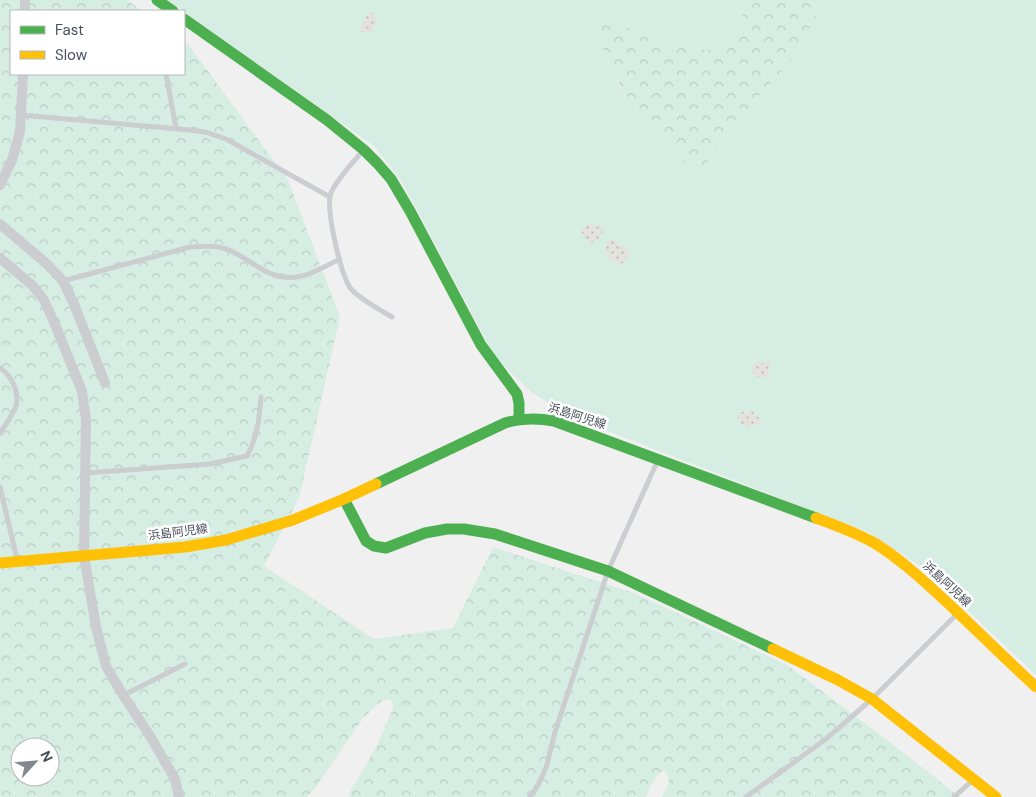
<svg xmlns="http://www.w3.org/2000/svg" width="1036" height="797" viewBox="0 0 1036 797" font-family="'DM Sans','Noto Sans JP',sans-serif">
  <defs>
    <pattern id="forest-crowns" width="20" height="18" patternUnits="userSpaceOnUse" patternTransform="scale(1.25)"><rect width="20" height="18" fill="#d6ede3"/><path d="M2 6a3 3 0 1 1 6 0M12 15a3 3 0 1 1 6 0" fill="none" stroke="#b9cdc5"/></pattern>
    <pattern id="sand-dots" width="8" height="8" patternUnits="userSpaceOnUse" patternTransform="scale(1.25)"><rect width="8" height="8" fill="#e3e2dd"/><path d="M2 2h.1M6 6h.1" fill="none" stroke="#babab6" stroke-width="1.8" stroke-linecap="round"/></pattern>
  </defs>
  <rect width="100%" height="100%" fill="#f0f0f0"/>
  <!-- grass -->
  <path fill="#d6ede3" d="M168 0H742L746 6 737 31 719 49 698 50 670 46 621 26 599 33 609 64 621 88 705 165 761 93 793 59 825 0H1036V675L923 568 868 532 569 416 531 392 495 357 402 182 374 146Z"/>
  <!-- forest -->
  <path fill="url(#forest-crowns)" fill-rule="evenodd" d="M0 0H127L142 11H11V74H184V42L188 44 288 180 340 317 299 498 264 566 374 639 453 628 493 547 634 593 787 665 882 736 960 797H662C666 788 674 779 664 771 653 775 651 787 646 797H349L350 792 377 745 393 709V703L390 699 384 700 379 703 364 717 315 788 307 797H0ZM20 747H50V777H20Z
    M742 0H825L793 59 761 93 705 165C697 168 691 167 684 163 672 151 659 140 649 127 639 114 629 100 621 86 616 78 585 23 609 23 624 23 653 41 670 45 685 50 703 50 719 49L737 31 746 6Z"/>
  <!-- sand -->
  <path fill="url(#sand-dots)" d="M368 12 373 13 377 24 374 27 373 30 370 33C368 33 361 32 360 32V30Z
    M589 224 596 226 600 225 603 231 599 239 591 243 587 239 584 238C580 231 583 227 589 224Z
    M609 240 616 241 620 246C622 247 625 247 627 248 631 252 625 261 622 264 611 265 600 250 609 240Z
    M767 360 771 363 768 368 770 375C758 383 746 372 757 361L762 363H765Z
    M740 411 746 413 751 411 754 412 756 416 761 419 760 424 747 427 745 425 741 424 738 417Z"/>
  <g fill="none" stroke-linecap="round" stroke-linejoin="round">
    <!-- lane -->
    <path stroke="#cbcdd0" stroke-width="5" d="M166 74 176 128
      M21 115 190 130 205 132 226 139 330 197
      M363 150C354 162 336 180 331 193 325 208 341 276 351 289 361 300 379 309 392 317
      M63 281 190 247C203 246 217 245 229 250 252 260 269 281 296 277 310 276 327 265 340 259
      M0 368C11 375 20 392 16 406 13 415 5 425 0 433
      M85 473 210 464 247 456C258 435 259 420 261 397
      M0 487 17 559
      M124 695 185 664
      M530 797 538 785 546 768 555 732 608 571 657 462
      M746 797 826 739 872 699 956 615
      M954 797 973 780"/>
    <!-- street -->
    <path stroke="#cbcdd0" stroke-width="10" d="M25 11V0
      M0 185 12 160 20 132 23 74
      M0 224 47 264 63 281 74 304 105 383
      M0 258 33 286 44 300 54 322 82 391 86 420 84 556 96 627 106 666 123 695 150 736 175 779 179 797"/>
    <!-- fast -->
    <path stroke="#4caf50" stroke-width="11" d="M157 0 173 11
      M184 19 327 120 364 150 377 163 391 179 410 211 481 345 517 394 519 403V418
      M376 484 505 423C522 418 537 418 554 421L816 518
      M344 499 366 541 374 546 386 548 425 533 447 529H464L495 534 608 571 773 649"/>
    <!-- slow -->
    <path stroke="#ffc107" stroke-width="11" d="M816 518C837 526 857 533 876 544 903 561 926 583 950 605 978 632 1007 660 1036 687
      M0 563 185 547 226 540 293 520 344 499 376 484
      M773 649 838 680 872 699 996 797"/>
  </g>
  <g text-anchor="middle" stroke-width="5" stroke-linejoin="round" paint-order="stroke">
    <!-- street labels -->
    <g font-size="12" fill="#484f5a" stroke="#fff">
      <text transform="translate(577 416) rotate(18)" y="4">浜島阿児線</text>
      <text transform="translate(178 532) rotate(-7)" y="4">浜島阿児線</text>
      <text transform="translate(947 584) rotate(43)" y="4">浜島阿児線</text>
    </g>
  </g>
  <!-- legend -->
  <rect x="10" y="10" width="175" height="65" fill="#ffffff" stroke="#b6b9bd"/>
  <rect x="20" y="26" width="25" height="8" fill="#4caf50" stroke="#b6b9bd"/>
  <text x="55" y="35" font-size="15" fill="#484f5a">Fast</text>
  <rect x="20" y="51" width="25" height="8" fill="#ffc107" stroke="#b6b9bd"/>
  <text x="55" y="60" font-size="15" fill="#484f5a">Slow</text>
  <!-- north arrow -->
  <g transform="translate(35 762) rotate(64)"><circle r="24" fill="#ffffff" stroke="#b6b9bd"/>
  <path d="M0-4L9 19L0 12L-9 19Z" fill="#83878e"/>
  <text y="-8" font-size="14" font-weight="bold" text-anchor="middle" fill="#484f5a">N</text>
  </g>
</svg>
